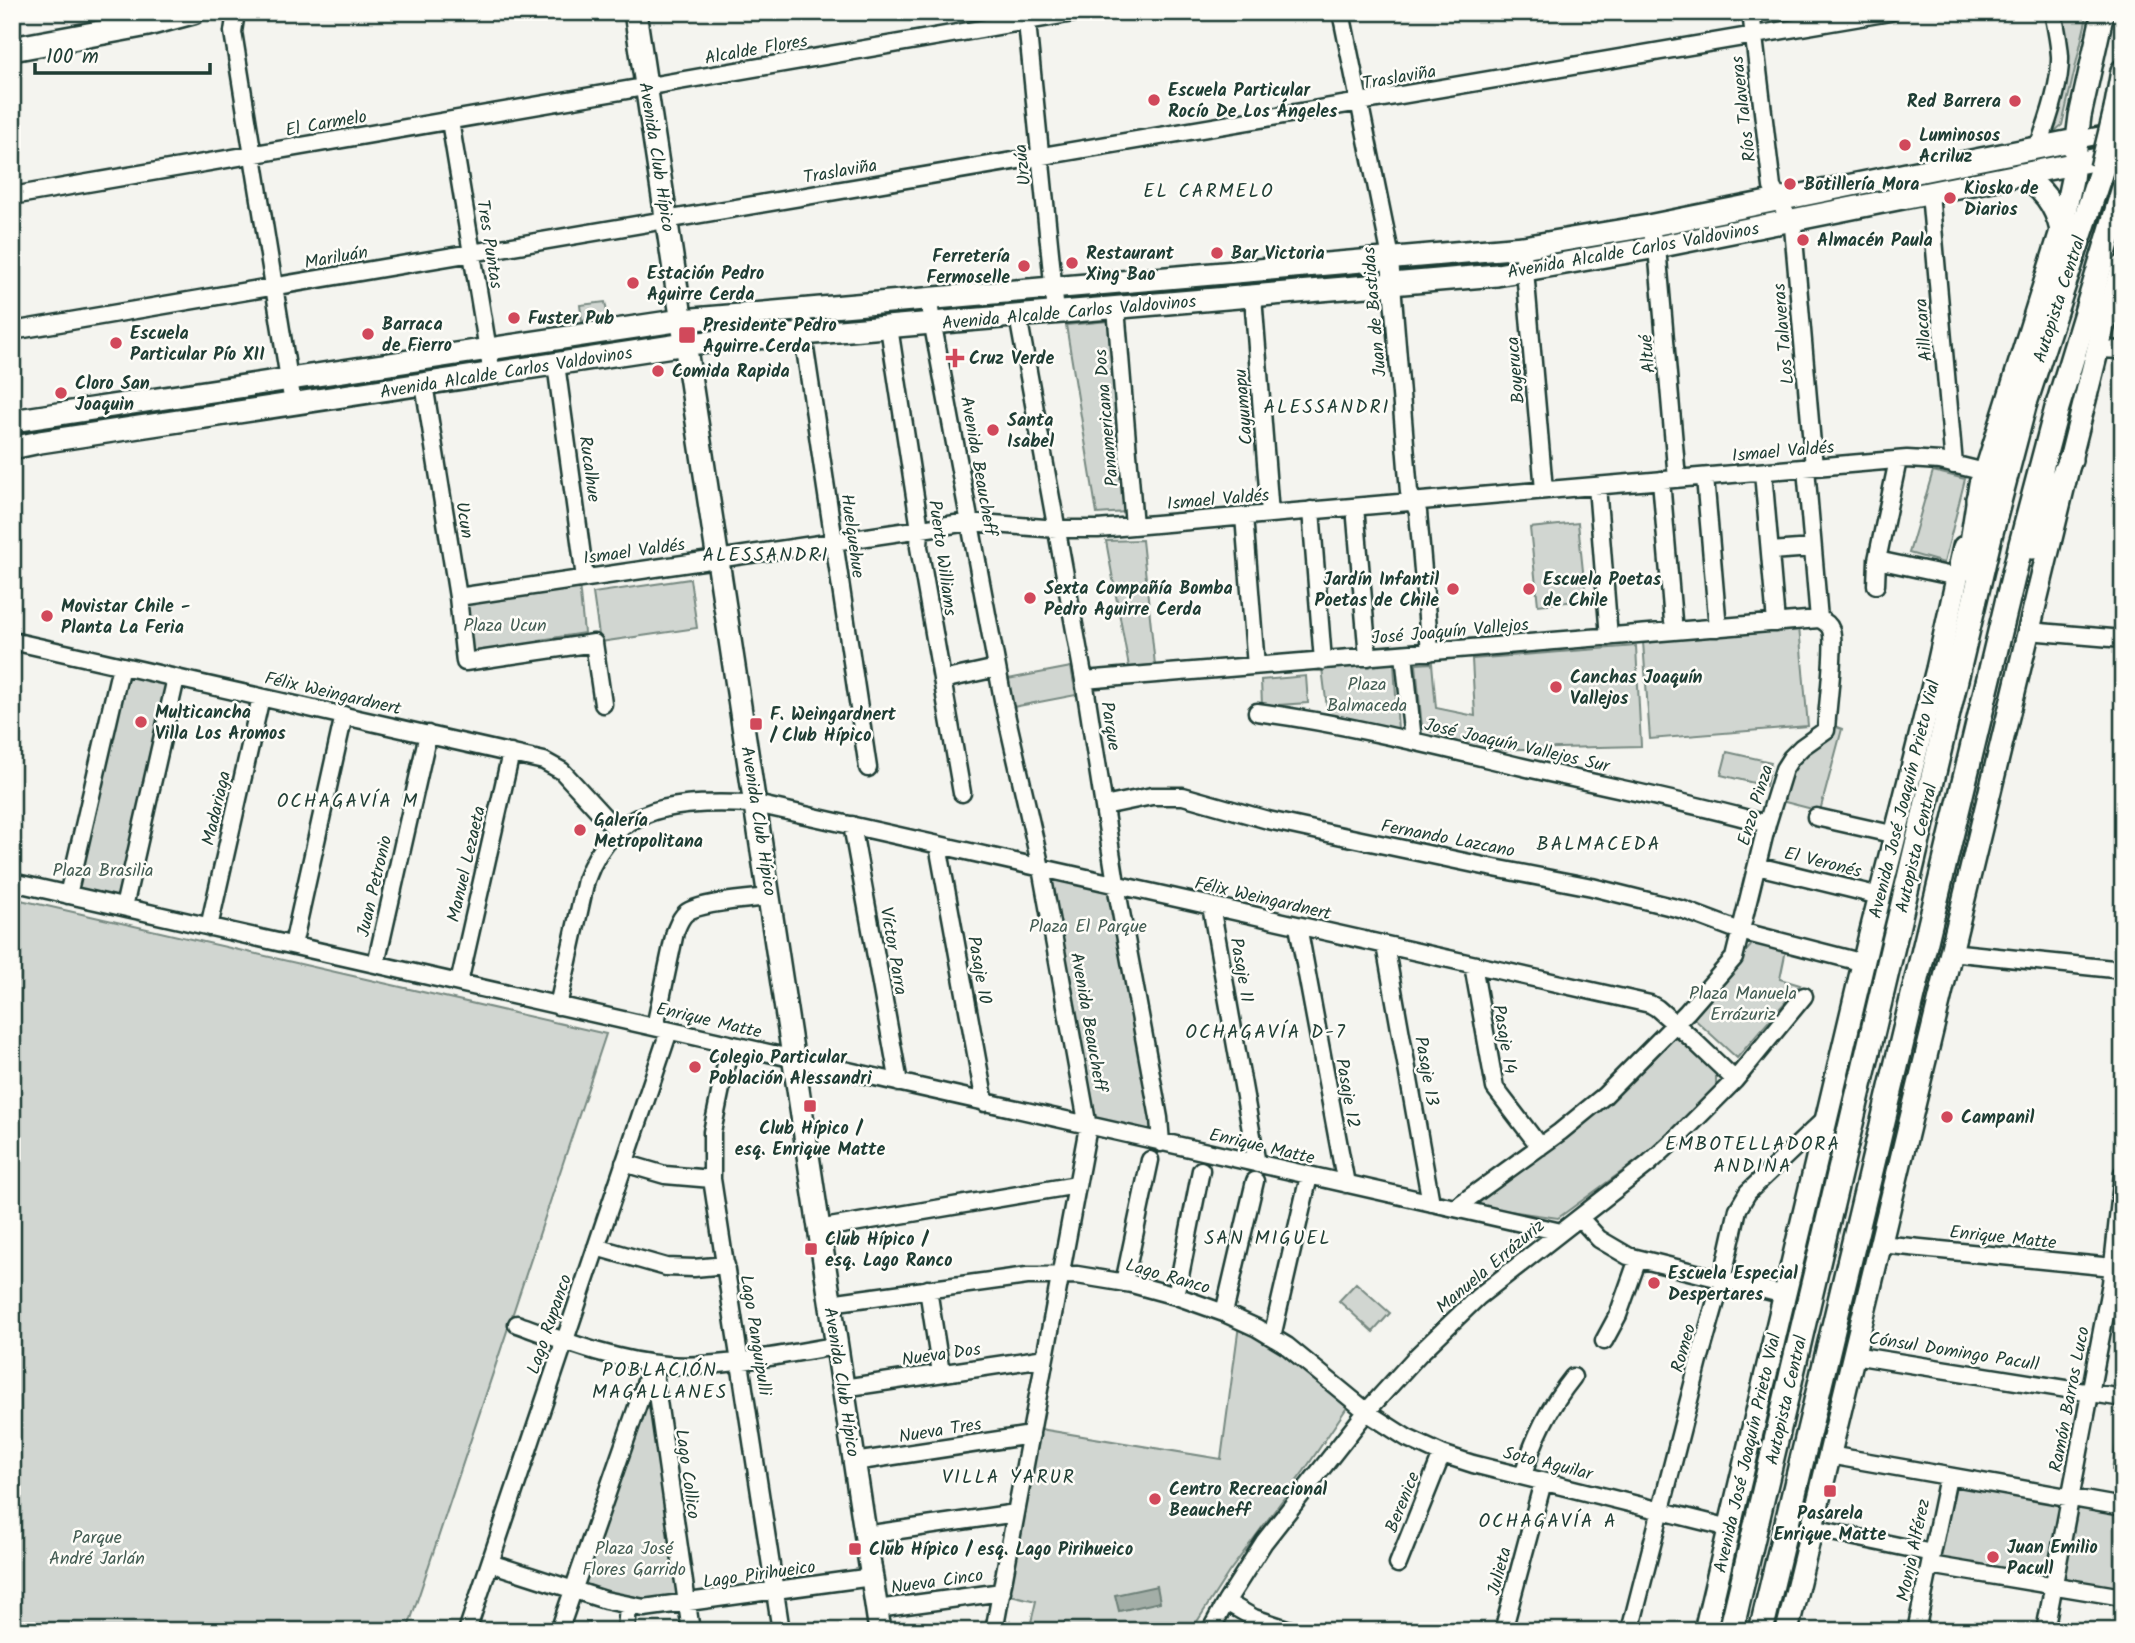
<svg xmlns="http://www.w3.org/2000/svg" width="2135" height="1643" viewBox="0 0 2135 1643" font-family="Kalam,sans-serif">
  <rect width="100%" height="100%" fill="#f4f4ef"/>
  <filter id="ink" filterUnits="userSpaceOnUse"><feTurbulence type="fractalNoise" baseFrequency=".0143" numOctaves="2"/><feDisplacementMap in="SourceGraphic" scale="14" xChannelSelector="R" yChannelSelector="G"/><feConvolveMatrix kernelMatrix="1 2 1 2 8 2 1 2 1" color-interpolation-filters="sRGB"/></filter>
  <g filter="url(#ink)">
    <!-- green -->
    <path fill="#d1d6d1" stroke="#788a82" stroke-width="2" d="M2055 12H2088L2062 125 2056 130H2050Z
      M605 302 608 317 582 321 580 305Z
      M1109 321 1126 512 1097 514 1066 325Z
      M1933 471 1965 479 1944 563 1909 553Z
      M1578 523 1586 600 1538 605 1530 528Z
      M1142 540 1155 665 1129 667 1106 541Z
      M690 579 697 628 600 642 593 593Z
      M579 584 584 633 539 640 540 649 469 660 460 602Z
      M1799 627 1808 726 1650 739 1643 642Z
      M1636 646 1641 746 1479 750 1422 728 1416 664 1432 663 1436 708 1475 716 1472 659Z
      M1394 663 1398 730 1328 716 1322 668Z
      M1071 667 1076 695 1013 707 1008 679Z
      M124 671 170 682 122 902 72 892Z
      M1306 676 1308 703 1262 706 1261 680Z
      M1831 725 1842 729 1820 811 1781 801 1793 759Z
      M1727 752 1771 762 1766 786 1721 775Z
      M1049 874 1111 892 1153 1134 1093 1122Z
      M12 898 606 1034 407 1631H12Z
      M1753 943 1786 950 1780 979 1800 985 1737 1058 1691 1016Z
      M1671 1039H1678L1716 1073V1086L1657 1146 1558 1218 1475 1206 1621 1091Z
      M1356 1283 1390 1313 1373 1332 1339 1301Z
      M1239 1325 1272 1341 1350 1403 1304 1471 1229 1572 1191 1631H1029L1036 1601 1010 1595 1040 1429 1221 1459Z
      M645 1405 651 1406 679 1597 647 1603 618 1597 584 1583Z
      M2120 1420 2123 1421V1472L2112 1470Z
      M1949 1480 2063 1500 2045 1586 1932 1562Z
      M2075 1507 2123 1515V1592L2062 1583Z"/>
    <!-- water -->
    <path fill="#a3aea7" stroke="#6e8179" stroke-width="2" d="M1157 1586 1160 1602 1119 1611 1115 1595Z"/>
    <g fill="none" stroke-linecap="round" stroke-linejoin="round">
      <!-- minor casing -->
      <g stroke="#1f3d34" stroke-width="21">
        <path id="minor" d="M236 12 233 32 293 404
          M1026 12 1056 313
          M1341 12 1389 248 1409 492 1418 512 1430 652
          M1751 12 1772 187 1793 227 1814 467
          M450 121 492 374
          M2076 140 2123 131
          M2038 147C2048 121 2061 84 2060 56 2059 41 2056 27 2053 12
          M1930 193 1954 465
          M12 196 1079 12
          M1653 238 1657 247 1677 479
          M1524 259 1544 490
          M1253 296 1270 514
          M928 299 1004 705 1041 868 1088 1127 994 1631
          M1116 308 1134 526
          M802 310 804 342 868 768
          M1018 316 1084 680 1118 896 1159 1118 1161 1143
          M889 327 920 529 919 547 962 793
          M12 331 1890 12
          M2098 349 2123 350
          M556 364 585 578
          M424 384 458 597 465 662 594 643 603 704
          M1806 468 1819 619
          M1763 472 1776 623
          M1705 477 1718 628
          M1661 480 1673 621
          M1597 486 1609 637
          M1355 507 1368 657
          M1311 510 1323 661
          M1244 516 1256 666
          M1770 551 1813 548
          M1877 560 1957 577
          M1876 585 1877 560 1898 460
          M458 597 969 522 1057 529H1098L1907 459 1940 461 1985 472
          M2028 631 2123 639
          M12 641 544 761 562 771 618 832
          M1404 654 1413 741
          M942 680 997 668
          M1084 680 1819 619C1824 621 1829 624 1831 630 1836 644 1827 710 1826 730L1802 747 1791 758 1784 769 1767 824 1734 958 1687 1012 1604 1096 1560 1132 1455 1208
          M1257 712C1347 724 1434 746 1523 767 1604 786 1686 801 1767 824
          M1104 806 1152 796H1183L1268 820 1328 833 1484 866 1592 887 1684 910 1740 931 1864 963
          M1816 817 1896 835
          M852 825 899 1083
          M938 845 985 1103
          M1757 866 1880 896
          M12 882 1561 1232
          M68 895 121 666
          M1211 906 1257 1164
          M124 907 176 678
          M1298 926 1346 1184
          M209 927 261 697
          M293 945 344 715
          M1385 945 1431 1203
          M1950 952 2123 970
          M376 964 428 734
          M1473 965 1495 1088 1540 1147
          M459 983 511 753
          M558 1006 586 880C615 799 684 802 756 804L1650 1004 1657 1008 1690 1037 1735 1080
          M655 1027 675 932C678 925 680 918 686 913 699 902 752 899 770 897
          M730 1045 712 1132V1179L781 1631
          M624 1163 665 1175 712 1179
          M1580 1218 1599 1239 1628 1256 1785 1295
          M818 1229 1077 1185
          M1880 1244 2123 1268
          M596 1247 666 1267 694 1268 726 1265
          M1124 1283 1150 1160
          M928 1289 941 1373
          M1176 1296 1201 1170
          M830 1303 1027 1276 1077 1275 1132 1284 1176 1296 1224 1313 1257 1328 1287 1346 1371 1415 1407 1438 1442 1454 1473 1464 1730 1528
          M1224 1313 1255 1181
          M517 1324C564 1341 615 1361 666 1365 718 1369 784 1354 836 1346
          M1272 1337 1309 1176
          M1604 1341 1618 1315 1638 1259
          M1853 1355 2123 1398
          M653 1366 691 1631
          M843 1388 1045 1358
          M1829 1455 2123 1507
          M854 1462 1031 1435
          M1523 1476C1533 1439 1549 1407 1573 1377
          M1812 1528 1932 1553
          M865 1535 1016 1513
          M490 1563 605 1600 644 1608 872 1577
          M1398 1564 1442 1454
          M1930 1565 2123 1597
          M1226 1602 1254 1618 1293 1631
          M877 1609 1002 1592
          M1632 1623 1700 1357 1722 1280 1738 1209 1748 1192 1828 1116
          M467 1631 669 1031
          M559 1631 652 1364
          M626 1631 628 1606
          M1210 1631 1226 1602 1264 1542 1367 1411 1418 1355 1478 1297 1648 1164 1679 1136 1735 1080 1804 996
          M1503 1631 1543 1482
          M1916 1631 1948 1477
          M2045 1631 2111 1283 2123 1173"/>
      </g>
      <!-- major casing -->
      <g stroke="#1f3d34" stroke-width="26">
        <path id="major" d="M635 12 880 1631
          M2020 174C2042 188 2055 204 2061 230
          M12 421 682 320 1523 247 1648 226 2076 140
          M12 448 40 442 686 344 1497 275 1657 247 2123 154
          M1977 499 2061 231 2072 179 2080 116 2103 12
          M1705 1631 1869 939 1937 669 1964 547
          M1787 1631 2070 460 2103 328 2123 266"/>
      </g>
      <!-- highway casing -->
      <g stroke="#1f3d34" stroke-width="28">
        <path id="highway" d="M12 49 148 24 193 12
          M2116 110 2123 71
          M2033 547 2051 502 2070 460
          M1968 568 1981 484
          M1731 1631 1989 540 2024 406 2102 168
          M1761 1631 2021 544 2057 408 2123 191"/>
      </g>
      <!-- minor -->
      <use href="#minor" stroke="#fdfcf7" stroke-width="16"/>
      <!-- major -->
      <use href="#major" stroke="#fdfcf7" stroke-width="21"/>
      <!-- highway -->
      <use href="#highway" stroke="#fdfcf7" stroke-width="23"/>
      <!-- highway-bridge casing -->
      <g stroke="#1f3d34" stroke-width="28" stroke-linecap="butt">
        <path id="highway-bridge" d="M2102 168 2116 110"/>
      </g>
      <!-- highway-bridge -->
      <use href="#highway-bridge" stroke="#fdfcf7" stroke-width="23"/>
    </g>
  </g>
  <!-- markers -->
  <g fill="#d1495b" stroke="#fdfcf7" stroke-width="2.5">
    <circle cx="1154" cy="100" r="7"/>
    <circle cx="2015" cy="101" r="7"/>
    <circle cx="1905" cy="145" r="7"/>
    <circle cx="1790" cy="184" r="7"/>
    <circle cx="1950" cy="198" r="7"/>
    <circle cx="1803" cy="240" r="7"/>
    <circle cx="1217" cy="253" r="7"/>
    <circle cx="1072" cy="263" r="7"/>
    <circle cx="1024" cy="266" r="7"/>
    <circle cx="633" cy="283" r="7"/>
    <circle cx="514" cy="318" r="7"/>
    <circle cx="368" cy="334" r="7"/>
    <rect x="678" y="326" width="18" height="18" rx="3.5"/>
    <circle cx="116" cy="343" r="7"/>
    <path d="M951.5 347.5h7v7h7v7h-7v7h-7v-7h-7v-7h7z"/>
    <circle cx="658" cy="371" r="7"/>
    <circle cx="61" cy="393" r="7"/>
    <circle cx="993" cy="430" r="7"/>
    <circle cx="1453" cy="589" r="7"/>
    <circle cx="1529" cy="589" r="7"/>
    <circle cx="1030" cy="598" r="7"/>
    <circle cx="47" cy="616" r="7"/>
    <circle cx="1556" cy="687" r="7"/>
    <circle cx="141" cy="722" r="7"/>
    <rect x="749" y="717" width="14" height="14" rx="3.5"/>
    <circle cx="580" cy="830" r="7"/>
    <circle cx="695" cy="1067" r="7"/>
    <rect x="803" y="1099" width="14" height="14" rx="3.5"/>
    <circle cx="1947" cy="1117" r="7"/>
    <rect x="804" y="1242" width="14" height="14" rx="3.5"/>
    <circle cx="1654" cy="1283" r="7"/>
    <rect x="1823" y="1484" width="14" height="14" rx="3.5"/>
    <circle cx="1155" cy="1499" r="7"/>
    <rect x="848" y="1542" width="14" height="14" rx="3.5"/>
    <circle cx="1993" cy="1557" r="7"/>
  </g>
  <g text-anchor="middle" stroke-width="5" stroke-linejoin="round" paint-order="stroke">
    <!-- street labels -->
    <g font-size="18" fill="#1f3d34" stroke="#fdfcf7">
      <text transform="translate(756 49) rotate(-10)" y="6">Alcalde Flores</text>
      <text transform="translate(1399 77) rotate(-10)" y="6">Traslaviña</text>
      <text transform="translate(1743 109) rotate(-97)" y="6">Ríos Talaveras</text>
      <text transform="translate(326 123) rotate(-10)" y="6">El Carmelo</text>
      <text transform="translate(657 157) rotate(81)" y="6">Avenida Club Hípico</text>
      <text transform="translate(1022 165) rotate(-96)" y="6">Urzúa</text>
      <text transform="translate(840 171) rotate(-10)" y="6">Traslaviña</text>
      <text transform="translate(490 244) rotate(81)" y="6">Tres Puntas</text>
      <text transform="translate(1633 250) rotate(-10)" y="6">Avenida Alcalde Carlos Valdovinos</text>
      <text transform="translate(336 257) rotate(-10)" y="6">Mariluán</text>
      <text transform="translate(2059 299) rotate(-72)" y="6">Autopista Central</text>
      <text transform="translate(1069 312) rotate(-5)" y="6">Avenida Alcalde Carlos Valdovinos</text>
      <text transform="translate(1374 312) rotate(-95)" y="6">Juan de Bastidas</text>
      <text transform="translate(1923 330) rotate(-95)" y="6">Aillacara</text>
      <text transform="translate(1783 334) rotate(-95)" y="6">Los Talaveras</text>
      <text transform="translate(1647 354) rotate(-95)" y="6">Altué</text>
      <text transform="translate(1515 370) rotate(-95)" y="6">Boyeruca</text>
      <text transform="translate(506 372) rotate(-9)" y="6">Avenida Alcalde Carlos Valdovinos</text>
      <text transform="translate(1243 407) rotate(-95)" y="6">Cayumapu</text>
      <text transform="translate(1106 418) rotate(-95)" y="6">Panamericana Dos</text>
      <text transform="translate(1783 451) rotate(-5)" y="6">Ismael Valdés</text>
      <text transform="translate(979 466) rotate(80)" y="6">Avenida Beaucheff</text>
      <text transform="translate(590 469) rotate(82)" y="6">Rucalhue</text>
      <text transform="translate(1218 499) rotate(-5)" y="6">Ismael Valdés</text>
      <text transform="translate(465 520) rotate(81)" y="6">Ucun</text>
      <text transform="translate(853 536) rotate(82)" y="6">Huelquehue</text>
      <text transform="translate(634 551) rotate(-8)" y="6">Ismael Valdés</text>
      <text transform="translate(943 558) rotate(82)" y="6">Puerto Williams</text>
      <text transform="translate(1450 631) rotate(-5)" y="6">José Joaquín Vallejos</text>
      <text transform="translate(333 693) rotate(13)" y="6">Félix Weingardnert</text>
      <text transform="translate(1111 726) rotate(81)" y="6">Parque</text>
      <text transform="translate(1517 745) rotate(13)" y="6">José Joaquín Vallejos Sur</text>
      <text transform="translate(1904 799) rotate(-76)" y="6">Avenida José Joaquín Prieto Vial</text>
      <text transform="translate(1755 805) rotate(-73)" y="6">Enzo Pinza</text>
      <text transform="translate(216 808) rotate(-77)" y="6">Madariaga</text>
      <text transform="translate(759 821) rotate(81)" y="6">Avenida Club Hípico</text>
      <text transform="translate(1448 838) rotate(11)" y="6">Fernando Lazcano</text>
      <text transform="translate(1916 848) rotate(-77)" y="6">Autopista Central</text>
      <text transform="translate(1823 862) rotate(14)" y="6">El Veronés</text>
      <text transform="translate(466 864) rotate(-77)" y="6">Manuel Lezaeta</text>
      <text transform="translate(374 886) rotate(-77)" y="6">Juan Petronio</text>
      <text transform="translate(1263 898) rotate(13)" y="6">Félix Weingardnert</text>
      <text transform="translate(894 951) rotate(80)" y="6">Víctor Parra</text>
      <text transform="translate(980 970) rotate(80)" y="6">Pasaje 10</text>
      <text transform="translate(1242 970) rotate(80)" y="6">Pasaje 11</text>
      <text transform="translate(709 1020) rotate(13)" y="6">Enrique Matte</text>
      <text transform="translate(1089 1022) rotate(80)" y="6">Avenida Beaucheff</text>
      <text transform="translate(1505 1039) rotate(80)" y="6">Pasaje 14</text>
      <text transform="translate(1427 1071) rotate(80)" y="6">Pasaje 13</text>
      <text transform="translate(1348 1093) rotate(80)" y="6">Pasaje 12</text>
      <text transform="translate(1262 1146) rotate(13)" y="6">Enrique Matte</text>
      <text transform="translate(2003 1237) rotate(6)" y="6">Enrique Matte</text>
      <text transform="translate(1490 1266) rotate(-40)" y="6">Manuela Errázuriz</text>
      <text transform="translate(1168 1276) rotate(16)" y="6">Lago Ranco</text>
      <text transform="translate(549 1324) rotate(-71)" y="6">Lago Rupanco</text>
      <text transform="translate(756 1335) rotate(81)" y="6">Lago Panguipulli</text>
      <text transform="translate(1683 1348) rotate(-74)" y="6">Romeo</text>
      <text transform="translate(1954 1351) rotate(9)" y="6">Cónsul Domingo Pacull</text>
      <text transform="translate(941 1354) rotate(-8)" y="6">Nueva Dos</text>
      <text transform="translate(842 1382) rotate(81)" y="6">Avenida Club Hípico</text>
      <text transform="translate(2069 1399) rotate(-79)" y="6">Ramón Barros Luco</text>
      <text transform="translate(1786 1400) rotate(-77)" y="6">Autopista Central</text>
      <text transform="translate(940 1430) rotate(-9)" y="6">Nueva Tres</text>
      <text transform="translate(1747 1453) rotate(-77)" y="6">Avenida José Joaquín Prieto Vial</text>
      <text transform="translate(1548 1463) rotate(14)" y="6">Soto Aguilar</text>
      <text transform="translate(688 1474) rotate(82)" y="6">Lago Collico</text>
      <text transform="translate(1402 1502) rotate(-68)" y="6">Berenice</text>
      <text transform="translate(1913 1550) rotate(-78)" y="6">Monja Alférez</text>
      <text transform="translate(1499 1571) rotate(-75)" y="6">Julieta</text>
      <text transform="translate(759 1574) rotate(-8)" y="6">Lago Pirihueico</text>
      <text transform="translate(937 1581) rotate(-8)" y="6">Nueva Cinco</text>
    </g>
    <!-- poi labels -->
    <g font-size="18" font-weight="bold" fill="#1f3d34" stroke="#fdfcf7" text-anchor="start">
      <text x="1168" y="96">Escuela Particular<tspan x="1168" dy="21">Rocío De Los Ángeles</tspan></text>
      <text x="2001" y="107" text-anchor="end">Red Barrera</text>
      <text x="1919" y="141">Luminosos<tspan x="1919" dy="21">Acriluz</tspan></text>
      <text x="1804" y="190">Botillería Mora</text>
      <text x="1964" y="194">Kiosko de<tspan x="1964" dy="21">Diarios</tspan></text>
      <text x="1817" y="246">Almacén Paula</text>
      <text x="1086" y="259">Restaurant<tspan x="1086" dy="21">Xing Bao</tspan></text>
      <text x="1231" y="259">Bar Victoria</text>
      <text x="1010" y="262" text-anchor="end">Ferretería<tspan x="1010" dy="21">Fermoselle</tspan></text>
      <text x="647" y="279">Estación Pedro<tspan x="647" dy="21">Aguirre Cerda</tspan></text>
      <text x="528" y="324">Fuster Pub</text>
      <text x="382" y="330">Barraca<tspan x="382" dy="21">de Fierro</tspan></text>
      <text x="703" y="331">Presidente Pedro<tspan x="703" dy="21">Aguirre Cerda</tspan></text>
      <text x="130" y="339">Escuela<tspan x="130" dy="21">Particular Pío XII</tspan></text>
      <text x="969" y="364">Cruz Verde</text>
      <text x="672" y="377">Comida Rapida</text>
      <text x="75" y="389">Cloro San<tspan x="75" dy="21">Joaquin</tspan></text>
      <text x="1007" y="426">Santa<tspan x="1007" dy="21">Isabel</tspan></text>
      <text x="1439" y="585" text-anchor="end">Jardín Infantil<tspan x="1439" dy="21">Poetas de Chile</tspan></text>
      <text x="1543" y="585">Escuela Poetas<tspan x="1543" dy="21">de Chile</tspan></text>
      <text x="1044" y="594">Sexta Compañía Bomba<tspan x="1044" dy="21">Pedro Aguirre Cerda</tspan></text>
      <text x="61" y="612">Movistar Chile -<tspan x="61" dy="21">Planta La Feria</tspan></text>
      <text x="1570" y="683">Canchas Joaquín<tspan x="1570" dy="21">Vallejos</tspan></text>
      <text x="155" y="718">Multicancha<tspan x="155" dy="21">Villa Los Aromos</tspan></text>
      <text x="770" y="720">F. Weingardnert<tspan x="770" dy="21">/ Club Hípico</tspan></text>
      <text x="594" y="826">Galería<tspan x="594" dy="21">Metropolitana</tspan></text>
      <text x="709" y="1063">Colegio Particular<tspan x="709" dy="21">Población Alessandri</tspan></text>
      <text x="1961" y="1123">Campanil</text>
      <text x="810" y="1134" text-anchor="middle">Club Hípico /<tspan x="810" dy="21">esq. Enrique Matte</tspan></text>
      <text x="825" y="1245">Club Hípico /<tspan x="825" dy="21">esq. Lago Ranco</tspan></text>
      <text x="1668" y="1279">Escuela Especial<tspan x="1668" dy="21">Despertares</tspan></text>
      <text x="1169" y="1495">Centro Recreacional<tspan x="1169" dy="21">Beaucheff</tspan></text>
      <text x="1830" y="1519" text-anchor="middle">Pasarela<tspan x="1830" dy="21">Enrique Matte</tspan></text>
      <text x="2007" y="1553">Juan Emilio<tspan x="2007" dy="21">Pacull</tspan></text>
      <text x="869" y="1555">Club Hípico / esq. Lago Pirihueico</text>
    </g>
    <!-- park labels -->
    <g font-size="18" fill="#435c53" stroke="#fdfcf7">
      <text x="505" y="631">Plaza Ucun</text>
      <text x="1367" y="690">Plaza<tspan x="1367" dy="21">Balmaceda</tspan></text>
      <text x="103" y="876">Plaza Brasilia</text>
      <text x="1088" y="932">Plaza El Parque</text>
      <text x="1743" y="999">Plaza Manuela<tspan x="1743" dy="21">Errázuriz</tspan></text>
      <text x="97" y="1543">Parque<tspan x="97" dy="21">André Jarlán</tspan></text>
      <text x="634" y="1554">Plaza José<tspan x="634" dy="21">Flores Garrido</tspan></text>
    </g>
    <!-- neighbourhood labels -->
    <g font-size="19" letter-spacing="2" fill="#1f3d34" stroke="#fdfcf7">
      <text x="1209" y="197">EL CARMELO</text>
      <text x="1327" y="413">ALESSANDRI</text>
      <text x="766" y="561">ALESSANDRI</text>
      <text x="348" y="807">OCHAGAVÍA M</text>
      <text x="1599" y="850">BALMACEDA</text>
      <text x="1266" y="1038">OCHAGAVÍA D-7</text>
      <text x="1753" y="1150">EMBOTELLADORA<tspan x="1753" dy="22">ANDINA</tspan></text>
      <text x="1268" y="1244">SAN MIGUEL</text>
      <text x="660" y="1376">POBLACIÓN<tspan x="660" dy="22">MAGALLANES</tspan></text>
      <text x="1009" y="1483">VILLA YARUR</text>
      <text x="1548" y="1527">OCHAGAVÍA A</text>
    </g>
  </g>
  <!-- margin -->
  <rect width="2135" height="1643" fill="none" stroke="#fdfcf7" stroke-width="42"/>
  <rect x="21" y="21" width="2093" height="1601" fill="none" stroke="#1f3d34" stroke-width="2.5" filter="url(#ink)"/>
  <!-- scale -->
  <path d="M35 63v10h175v-10" fill="none" stroke="#1f3d34" stroke-width="3.5"/>
  <text x="46" y="63" font-size="21" fill="#1f3d34" stroke="#fdfcf7" stroke-width="5" paint-order="stroke">100 m</text>
</svg>
